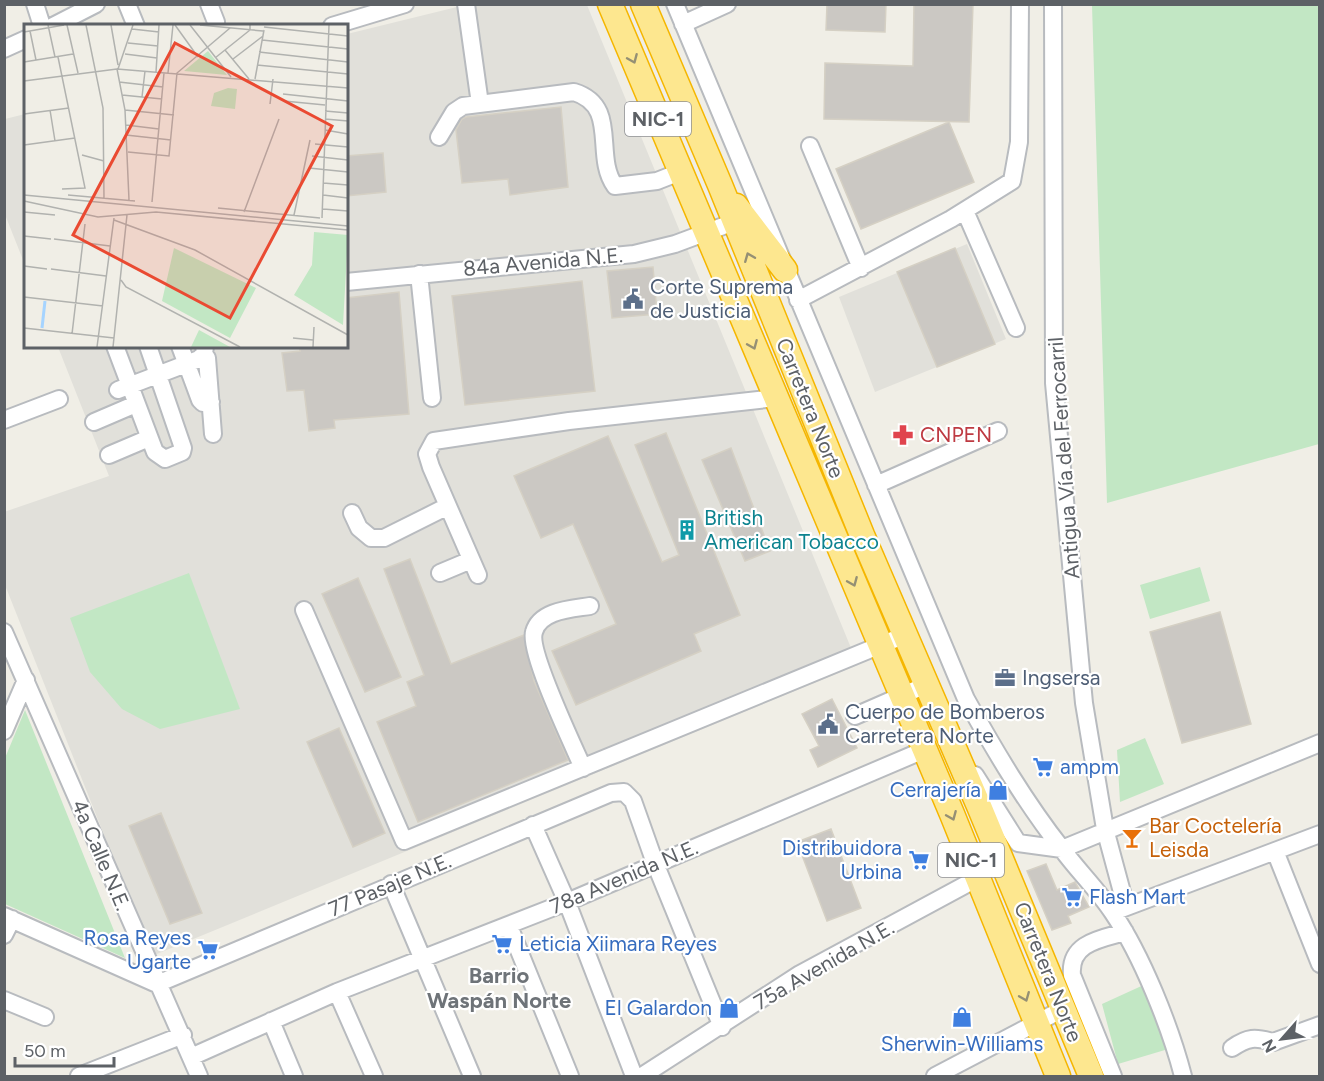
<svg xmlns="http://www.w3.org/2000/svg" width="1324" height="1081" viewBox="0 0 1324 1081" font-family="Figtree,sans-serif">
  <rect width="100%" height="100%" fill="#f0eee6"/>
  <!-- industrial -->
  <path fill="#e1e0da" d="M465 5H587L858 665 152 956 5 585 4 512 109 476 58 347 346 346 347 34Z
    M25 114H26L25 265 4 212 5 119Z
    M967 244 1006 339 875 392 839 297Z"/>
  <!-- green -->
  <path fill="#c2e7c4" d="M1092 5H1320L1319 444 1107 503Z
    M1200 567 1210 601 1150 619 1140 585Z
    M189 573 240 709 160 729 122 709 90 672 70 618Z
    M25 710 125 958 5 904V758Z
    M1145 738 1164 784 1120 802 1117 750Z
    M1148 983 1175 1047 1118 1064 1102 1004Z"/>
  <!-- building -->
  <path fill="#cbc8c3" stroke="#d5d0c4" stroke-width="1.5" d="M827 4H886L885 32 826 30Z
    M914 4H973L969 122 824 119 825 63 913 66Z
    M561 107 568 187 510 195 508 179 462 183 456 130 462 119 466 117Z
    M949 122 974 182 861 229 836 169Z
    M383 153 386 192 346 196V156Z
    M955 248 995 344 937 367 897 272Z
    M653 267 657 314 612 318 607 271Z
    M582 281 595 391 465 405 452 296Z
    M399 292 409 414 334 420 335 428 309 431 304 390 287 391 282 353 300 351 299 346H346V298Z
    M666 433 740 615 694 634 701 651 576 705 552 651 616 624 573 524 541 538 514 476 608 436 662 562 679 555 635 445Z
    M731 448 770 551 745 561 702 460Z
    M410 559 451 664 524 635 534 681 568 760 418 822 377 722 416 706 407 682 424 675 384 569Z
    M358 578 401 677 365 692 322 594Z
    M1220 612 1251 724 1182 743 1150 632Z
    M832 699 857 748 818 767 810 750 819 746 802 714Z
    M339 728 385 833 353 847 307 742Z
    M161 813 202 913 170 924 129 826Z
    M831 829 861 908 827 921 797 842Z
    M1046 864 1057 890 1075 882 1089 907 1068 916 1071 923 1052 930 1027 871Z"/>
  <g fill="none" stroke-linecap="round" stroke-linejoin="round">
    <!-- minor casing -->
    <g stroke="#b8bbbf" stroke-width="20">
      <path id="minor" d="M35 4 42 26
        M127 4 136 26
        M209 4 216 22
        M466 4 480 104
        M675 4 966 699C995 751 1025 802 1062 849 1078 871 1098 890 1113 913 1142 956 1170 1026 1183 1076
        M1053 4 1054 383 1084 703 1105 829 1126 907
        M683 24 727 4
        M53 26 96 4
        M332 26 405 4
        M4 49 26 39
        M439 137 454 112 463 106 574 92C620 106 593 156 615 186L657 181 680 172
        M810 146 861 268
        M965 211 1016 328
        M419 274 432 398
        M346 282 634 254 675 244 734 222
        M798 300 951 219 1012 181 1019 142 1020 4
        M115 346 155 452 165 459 182 452 183 448 148 346
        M180 346 200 400 203 403 211 402
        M204 354 207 358 213 434
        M118 390 199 359 204 354 205 346
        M4 420 59 399
        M94 422 136 404
        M109 455 149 438
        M876 485 998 431
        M352 513 359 528 371 538H384L448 506
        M440 573 471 560
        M478 575 431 467 427 454 434 441 569 421 776 398
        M304 610 404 841 905 635
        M4 632 199 1076
        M855 716 926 685
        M4 731 26 680
        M583 768C573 745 528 651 534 632 540 610 572 609 590 606
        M975 775 1018 843 1062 849 1320 743
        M533 825 567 902 634 1076
        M1275 851 1320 964
        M391 884 472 1076
        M1116 911 1320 834
        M4 916 157 984 611 793 624 792 633 801 655 863 722 1027
        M509 926 570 1076
        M4 935 12 919
        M337 992 374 1076
        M4 1000 45 1017
        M271 1021 294 1076
        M1232 1048C1248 1037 1255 1037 1273 1042L1320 1025
        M191 1057 337 992 567 902 924 750
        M79 1076 183 1035
        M642 1076 800 974 978 878
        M935 1076 1063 1009
        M1113 1076 1072 975C1069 943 1100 939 1125 932"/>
    </g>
    <!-- highway casing -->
    <g stroke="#f5b600" stroke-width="27">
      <path id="highway" d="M610 4 952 814 1058 1076
        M643 4 720 185 862 535 979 806 1091 1076
        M736 206 785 270"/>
    </g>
    <!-- minor -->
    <use href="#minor" stroke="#fff" stroke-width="16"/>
    <!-- highway -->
    <use href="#highway" stroke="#fde78f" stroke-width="24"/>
  </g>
  <!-- one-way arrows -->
  <defs><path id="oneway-chevron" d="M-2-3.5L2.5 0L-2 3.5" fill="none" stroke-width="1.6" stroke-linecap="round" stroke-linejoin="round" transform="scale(1.5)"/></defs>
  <g stroke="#959074">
    <use href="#oneway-chevron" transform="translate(633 59) rotate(67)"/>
    <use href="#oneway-chevron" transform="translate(749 257) rotate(-112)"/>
    <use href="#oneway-chevron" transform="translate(753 345) rotate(67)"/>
    <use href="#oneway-chevron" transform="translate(853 582) rotate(67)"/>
    <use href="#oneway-chevron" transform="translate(952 816) rotate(67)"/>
    <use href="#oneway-chevron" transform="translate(1025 997) rotate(68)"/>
  </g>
  <!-- icons -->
  <defs>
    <g id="civic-bare" transform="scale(1.62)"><path d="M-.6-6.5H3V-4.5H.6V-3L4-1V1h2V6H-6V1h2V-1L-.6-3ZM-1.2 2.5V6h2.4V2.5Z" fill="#5c6f8a" stroke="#fff" stroke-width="2.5" paint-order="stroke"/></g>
    <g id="pharmacy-bare" transform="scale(1.62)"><path d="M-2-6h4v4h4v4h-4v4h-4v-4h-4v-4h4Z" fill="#e0444e" stroke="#fff" stroke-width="2.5" paint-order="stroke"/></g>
    <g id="building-bare" transform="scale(1.62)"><path d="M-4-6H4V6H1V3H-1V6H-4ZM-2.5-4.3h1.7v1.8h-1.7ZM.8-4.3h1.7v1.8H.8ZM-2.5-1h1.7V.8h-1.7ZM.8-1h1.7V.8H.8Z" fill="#0f9aa8" stroke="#fff" stroke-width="2.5" paint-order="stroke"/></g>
    <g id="office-bare" transform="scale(1.62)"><path d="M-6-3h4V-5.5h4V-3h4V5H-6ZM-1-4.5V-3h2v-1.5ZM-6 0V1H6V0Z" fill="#5c6f8a" stroke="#fff" stroke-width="2.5" paint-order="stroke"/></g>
    <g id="supermarket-bare" transform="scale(1.62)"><path d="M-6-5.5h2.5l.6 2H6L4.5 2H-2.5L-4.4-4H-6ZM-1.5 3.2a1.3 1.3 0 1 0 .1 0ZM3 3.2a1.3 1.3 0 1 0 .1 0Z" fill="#3f7fe0" stroke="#fff" stroke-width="2.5" paint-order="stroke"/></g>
    <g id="shop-bare" transform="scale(1.62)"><path d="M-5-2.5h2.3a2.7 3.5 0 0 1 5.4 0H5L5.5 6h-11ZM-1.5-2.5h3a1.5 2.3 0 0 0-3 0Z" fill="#3f7fe0" stroke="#fff" stroke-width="2.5" paint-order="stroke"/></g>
    <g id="bar-bare" transform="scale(1.62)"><path d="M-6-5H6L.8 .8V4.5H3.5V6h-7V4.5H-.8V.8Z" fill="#e8710a" stroke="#fff" stroke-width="2.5" paint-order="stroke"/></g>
  </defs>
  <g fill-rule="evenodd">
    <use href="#civic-bare" x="633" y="299"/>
    <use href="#pharmacy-bare" x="903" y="435"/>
    <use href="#building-bare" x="687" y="530"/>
    <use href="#office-bare" x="1005" y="678"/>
    <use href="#civic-bare" x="828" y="724"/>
    <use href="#supermarket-bare" x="1043" y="767"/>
    <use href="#shop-bare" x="998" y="790"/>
    <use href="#bar-bare" x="1132" y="838"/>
    <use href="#supermarket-bare" x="919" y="860"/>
    <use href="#supermarket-bare" x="1072" y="897"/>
    <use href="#supermarket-bare" x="502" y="944"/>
    <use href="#supermarket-bare" x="208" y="950"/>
    <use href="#shop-bare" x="729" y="1008"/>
    <use href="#shop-bare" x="962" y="1017"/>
  </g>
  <g text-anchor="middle" stroke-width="4.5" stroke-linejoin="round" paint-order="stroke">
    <!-- shield labels -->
    <g fill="#fff" stroke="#8e9094" stroke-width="1.5">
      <rect x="625" y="102" width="66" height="34" rx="4.5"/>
      <rect x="938" y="843" width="66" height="34" rx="4.5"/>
    </g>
    <g font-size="20" font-weight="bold" fill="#5d6166">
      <text x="658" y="126">NIC-1</text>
      <text x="971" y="867">NIC-1</text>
    </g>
    <!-- street labels -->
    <g font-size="21" fill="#5d6166" stroke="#fff">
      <text transform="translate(543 262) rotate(-5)" y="7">84a Avenida N.E.</text>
      <text transform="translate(810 408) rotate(68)" y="7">Carretera Norte</text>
      <text transform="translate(1064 458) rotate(-94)" y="7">Antigua Vía del Ferrocarril</text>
      <text transform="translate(101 855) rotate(67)" y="7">4a Calle N.E.</text>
      <text transform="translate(624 877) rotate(-23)" y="7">78a Avenida N.E.</text>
      <text transform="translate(390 885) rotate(-23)" y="7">77 Pasaje N.E.</text>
      <text transform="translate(824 965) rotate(-30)" y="7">75a Avenida N.E.</text>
      <text transform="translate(1048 972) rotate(68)" y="7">Carretera Norte</text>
    </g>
    <!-- service labels -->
    <g font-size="21" fill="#4e5e75" stroke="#fff" text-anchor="start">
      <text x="650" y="294">Corte Suprema<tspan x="650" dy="24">de Justicia</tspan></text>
      <text x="1022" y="685">Ingsersa</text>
      <text x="845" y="719">Cuerpo de Bomberos<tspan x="845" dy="24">Carretera Norte</tspan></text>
    </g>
    <!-- health labels -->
    <g font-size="21" fill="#be3a42" stroke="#fff" text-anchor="start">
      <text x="920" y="442">CNPEN</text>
    </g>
    <!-- culture labels -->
    <g font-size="21" fill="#0d838f" stroke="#fff" text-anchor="start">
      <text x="704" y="525">British<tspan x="704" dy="24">American Tobacco</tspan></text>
    </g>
    <!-- shop labels -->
    <g font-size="21" fill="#366cbe" stroke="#fff" text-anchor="end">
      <text x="1060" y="774" text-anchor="start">ampm</text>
      <text x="981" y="797">Cerrajería</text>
      <text x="902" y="855">Distribuidora<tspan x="902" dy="24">Urbina</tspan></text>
      <text x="1089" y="904" text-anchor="start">Flash Mart</text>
      <text x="191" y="945">Rosa Reyes<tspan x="191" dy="24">Ugarte</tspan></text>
      <text x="519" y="951" text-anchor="start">Leticia Xiimara Reyes</text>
      <text x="712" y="1015">El Galardon</text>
      <text x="962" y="1051" text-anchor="middle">Sherwin-Williams</text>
    </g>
    <!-- food labels -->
    <g font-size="21" fill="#c56008" stroke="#fff" text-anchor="start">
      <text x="1149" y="833">Bar Coctelería<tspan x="1149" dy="24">Leisda</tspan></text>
    </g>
    <!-- neighbourhood labels -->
    <g font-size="22" font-weight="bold" fill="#6e7378" stroke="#fff">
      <text x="499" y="983">Barrio<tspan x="499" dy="25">Waspán Norte</tspan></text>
    </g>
  </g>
  <!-- overview -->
  <g transform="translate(24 24)">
    <rect width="324" height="324" fill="#f0eee6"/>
    <path d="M184 27 203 51 160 47ZM204 64 213 65 211 85 187 82 190 69ZM290 208 324 211 319 301 270 271 288 241ZM150 224 232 264 206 314 138 277ZM175 306 206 323H167Z" fill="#c2e7c4"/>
    <path fill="none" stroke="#a6d4ff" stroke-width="3" d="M18 304 21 277"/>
    <path fill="none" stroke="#b1b2af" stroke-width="1.5" d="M24 1 31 33M43 1 54 49M62 1 79 84 80 175M87 1 94 41M151 1 174 33M166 1 207 53M176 1 239 7M240 3 324 12M108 5 135 8M6 7 12 36M0 8 40 1M238 16 324 25M104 19 134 22M201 26 225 55M235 28 324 38M101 30 133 34M34 33 61 164 38 165M191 34 226 6V1M209 35 239 12M0 38 49 30M233 41 324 50M93 45 101 86 105 176M94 45 109 1M132 48 135 1M144 49 149 1M231 55 240 6M0 57 93 45 324 64M95 58 139 63M259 70 324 77M98 71 138 75M118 73 121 47M260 77 301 81M246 80 249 55M26 86 31 117M101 86 150 91M301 87 324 89M0 90 45 84M301 95 324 97M102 101 135 105M301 106 324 110M102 111 147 116M291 120 324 123M0 121 51 114M104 128 145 132 153 49 206 4M58 131 80 137M288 132 324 136M285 144 324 148M299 159 324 161M0 171 324 202M44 171 111 177M299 171 324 174M0 177 74 193 132 188 324 206M128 178 140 49M194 184 296 194M299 185 324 187M0 188 31 191M220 188 255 95M270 191 286 116M298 194 305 1M90 196 171 226 324 311M0 212 27 215M30 215 86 222M0 242 23 245M27 245 82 252M97 256 102 263 216 323M0 273 79 282M0 304 90 314M48 310 61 200M269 314 289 316M73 323 90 194M89 323 103 191M289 323 290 303"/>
    <path fill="#ea4a32" fill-opacity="0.15" stroke="#ea4a32" stroke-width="3" d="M151 19 308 102 206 294 49 211Z"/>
    <rect width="324" height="324" fill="none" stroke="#5d6166" stroke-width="3"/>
  </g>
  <!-- border -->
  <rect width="1324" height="1081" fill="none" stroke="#5d6166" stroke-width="12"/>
  <!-- north arrow -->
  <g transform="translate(1282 1039) rotate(242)" stroke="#ffffff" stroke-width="4.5" paint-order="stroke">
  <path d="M0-4.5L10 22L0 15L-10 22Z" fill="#5d6166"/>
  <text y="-9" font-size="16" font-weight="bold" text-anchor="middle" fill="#5d6166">N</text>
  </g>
  <!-- scale -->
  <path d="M15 1057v9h99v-9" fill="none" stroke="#5d6166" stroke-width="3"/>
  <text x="24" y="1057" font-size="18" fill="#5d6166" stroke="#ffffff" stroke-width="4.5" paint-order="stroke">50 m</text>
</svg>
